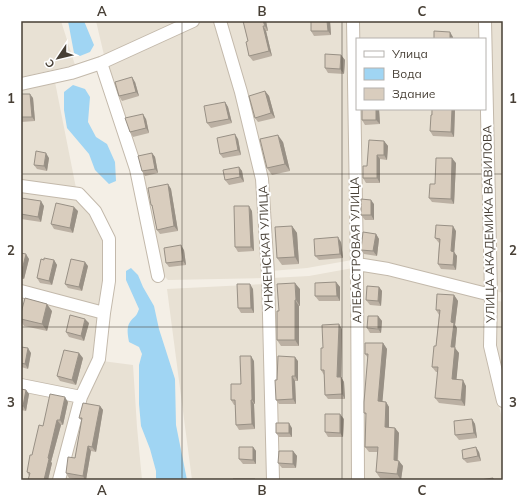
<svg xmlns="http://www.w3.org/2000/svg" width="524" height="501" viewBox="0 0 524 501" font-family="Mulish,sans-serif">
  <rect width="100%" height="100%" fill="#f4efe6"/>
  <!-- residential -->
  <path fill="#e8e1d4" d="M21 21H61L75 65 21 77Z
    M96 21H180L104 55Z
    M201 21H216L238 96 257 181 264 278 168 280 160 272 106 66Z
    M223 21H348L352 260 307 268 271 271 267 178Z
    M356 21H481V39H357Z
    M489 21H503V293L495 291Z
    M55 82 76 188 21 181V89Z
    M358 109H483L486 289 360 259Z
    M21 191 76 199 91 214 105 241 104 278 99 308 21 288Z
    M353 268 354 480H276L272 278 309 276Z
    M359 269 485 299 484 347 503 422V480H362Z
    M265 284 268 480H192L167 289Z
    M21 295 99 315 96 359 79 393 21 381Z
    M495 300 503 302V376L496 345Z
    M102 361 133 365 137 427 142 480H62L84 399Z
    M21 388 76 399 55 480H21Z"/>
  <!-- water -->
  <path fill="#a0d5f3" d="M68 21H84L94 45 90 52 80 56 74 53Z
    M73 85 85 89 90 97 88 122 96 137 107 144 115 162 116 181 109 184 95 170 89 154 67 128 64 110V92Z
    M131 268 138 275 143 287 154 306 159 329 175 379 176 425 187 480H156V471L150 449 141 426 139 404V365L142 354 139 347 129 342C128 336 126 328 130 322 135 315 136 318 139 309L126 280V271Z"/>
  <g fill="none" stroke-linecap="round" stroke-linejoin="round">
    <!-- minor casing -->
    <g stroke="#c3b9ab" stroke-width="14">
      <path id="minor" d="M220 21 241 92 262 179 268 274 273 480
        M353 21 357 264 358 480
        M485 21 491 295 490 346 503 401
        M101 63 136 169 158 276
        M21 84 71 73 101 63 193 21
        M21 186 79 194 95 211 109 239V281L104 313 99 359 81 397 59 480
        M357 264 388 269 491 295
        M21 291 104 313
        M21 385 81 397"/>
    </g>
    <!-- minor -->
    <use href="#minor" stroke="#fff" stroke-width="12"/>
  </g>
  <!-- wall -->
  <path fill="#bbb0a3" d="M243 21H266L268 31H266L272 56 253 61 249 56 248 41Z
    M311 21H330L331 35 314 36 311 31Z
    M341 55 345 60 344 74 328 73 325 68Z
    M135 82 139 96 122 101 119 96Z
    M265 91 269 96 275 118 258 122 255 118Z
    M21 94 33 98 35 121 21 122Z
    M225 102 228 107 232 123 211 128 207 123Z
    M379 109 380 124 365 125 362 120Z
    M432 109H455L454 137 433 136 430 131Z
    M146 119 149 133 133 137 130 132Z
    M238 139 241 155 223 158 220 154Z
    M384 141 388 146 387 160 380 159V183H366L363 178Z
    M283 142 290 171 272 175 267 168Z
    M152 153 155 157 158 173 145 176 142 171Z
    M49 158 47 171 37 169 34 165Z
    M456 163 454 204 432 202 429 198 435 184Z
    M239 167 242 171 244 182 229 185 225 180Z
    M168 184 171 189 178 231 160 234 157 230 153 207 151 205Z
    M21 198 44 206 41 222 21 219Z
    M374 204V220H365L361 215Z
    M78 211 73 233 54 229 51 224Z
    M252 211 254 251 238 252 235 247Z
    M292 226 297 233 299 264 282 265 277 258Z
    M456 231 454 252 457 256 456 270 441 269 438 264 439 243 435 238Z
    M376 234 379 239 377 256 364 254 361 250Z
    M341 242 343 258 319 260 315 256Z
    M184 250 186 265 169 267 166 263Z
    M21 253 29 259 24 279H21Z
    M54 260 57 265 52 285 40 283 37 278Z
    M88 266 82 291 68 288 65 284Z
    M336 282 340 287V301H319L315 296Z
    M379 287 382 291 381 306 370 305 366 300Z
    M253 289 254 313H241L238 308Z
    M300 289V306H299V346H281L277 340 279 311Z
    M454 295 458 301 455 325 457 328 455 348 459 353 456 380 466 386 465 406 439 403 435 398 438 372H436L432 367 436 346 439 315 436 310Z
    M52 311 47 331 24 326 21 321V313Z
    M378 316 382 321 381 333H370L367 328Z
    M89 323 84 341 69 337 66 332Z
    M342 329 341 377 344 382 345 399H328L325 395 324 375 321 370Z
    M383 343 387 349 382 402H386L389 407V427L395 428 399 433 398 461 403 466 401 480 380 478 376 472 378 452H369L365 447 366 415 364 413 368 358 365 354Z
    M21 347 31 353 28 369 21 367Z
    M83 358 76 385 60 381 57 376Z
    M254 361 255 404H254L255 429 239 430 236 425 235 405H234L231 400Z
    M298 361V381H295L296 404H279L276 400 277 380Z
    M21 389 26 390 29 394 26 411 21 410Z
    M68 402 63 425H61L51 462 52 463 48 480H28L29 476 27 472 32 455 43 426Z
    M100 406 103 410 96 452 91 451 86 480H82L69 478 66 473 75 458 82 421 79 418Z
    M344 419 343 437H328L325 432Z
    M472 419 475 424 477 438 459 440 455 435Z
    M292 428V437H279L276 433Z
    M253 447 256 451V464H243L239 459Z
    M293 451 297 456 296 468H282L278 463Z
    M479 452 481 461 467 463 463 459Z"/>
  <!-- shaded-wall -->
  <path fill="#989085" d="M263 21H266L268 31 265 26Z
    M327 21H330L331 35 328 31Z
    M263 26 266 31 272 56 269 51Z
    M450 32 453 37V39H450Z
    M341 55 345 60 344 74 340 69Z
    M132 77 135 82 139 96 136 92Z
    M265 91 269 96 275 118 271 113Z
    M30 94 33 98 35 121 32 117Z
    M225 102 228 107 232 123 229 119Z
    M376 109H379L380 124 376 120Z
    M452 109H455L454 137 451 132Z
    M143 114 146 119 149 133 146 128Z
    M235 134 238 139 241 155 238 150Z
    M278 135 283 142 290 171 285 164Z
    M384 141 388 146 387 160 384 155Z
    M46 153 49 158 47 171 44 166Z
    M152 153 155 157 158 173 155 169Z
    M377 155 380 159V183L377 178Z
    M452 158 456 163 454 204 451 199Z
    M239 167 242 171 244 182 240 177Z
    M168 184 171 189 178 231 174 226Z
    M371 200 374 204V220L371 215Z
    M41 201 44 206 41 222 38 217Z
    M249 206 252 211 254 251 251 247Z
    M74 207 78 211 73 233 70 228Z
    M292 226 297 233 299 264 295 257Z
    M453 226 456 231 454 256 451 251Z
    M376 234 379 239 377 256 373 251Z
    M338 237 341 242 343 258 340 254Z
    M181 245 184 250 186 265 183 261Z
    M454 252 457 256 456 270 453 265Z
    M26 254 29 259 24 279 21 275V274Z
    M54 260 57 265 52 285 49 281Z
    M85 262 88 266 82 291 79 287Z
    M336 282 340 287V301L337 296Z
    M295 283 300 289V306L296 300Z
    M250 284 253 289 254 313 251 308Z
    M379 287 382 291 381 306 378 301Z
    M454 295 458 301 455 325 457 328 455 348 459 353 456 385 452 379 451 347V322Z
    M295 300 299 306V346L295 340Z
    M47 304 52 311 47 331 42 324Z
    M378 316 382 321 381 333 378 329Z
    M85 319 89 323 84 341 81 336Z
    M339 324 342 329 341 382 337 377Z
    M383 343 387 349 382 407 378 401Z
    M28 348 31 353 28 369 25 364Z
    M79 353 83 358 76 385 72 380Z
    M251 356 254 361 255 404 252 400Z
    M295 357 298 361V381L295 376Z
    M292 376 295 381 296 404 293 399Z
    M341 377 344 382 345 399 342 394Z
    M463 380 466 386 465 406 461 400Z
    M26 390 29 394 26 411 23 406Z
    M65 397 68 402 63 425 60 420Z
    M251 400 254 404 255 429 252 424Z
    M386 402 389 407V433L385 427Z
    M100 406 103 410 96 452 92 447Z
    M340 414 344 419 343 437 340 433Z
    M472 419 475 424 477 438 474 433Z
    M57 420 61 425 51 462 52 463 48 480H44L48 458Z
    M289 423 292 428V437L289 433Z
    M395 428 399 433 397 466 394 460Z
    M88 446 91 451 86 480H85L83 476Z
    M253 447 256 451V464L253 460Z
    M476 447 479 452 481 461 478 456Z
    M293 451 297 456 296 468 293 464Z
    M399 461 403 466 401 480 397 474Z"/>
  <!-- building -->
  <path fill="#d9cdbe" stroke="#989085" d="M243 21H263L265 26H263L269 51 249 56 246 42 248 41Z
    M311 21H327L328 31H311Z
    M434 31 450 32V39H434Z
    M325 54 341 55 340 69 325 68Z
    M132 77 136 92 119 96 115 82Z
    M265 91 271 113 255 118 249 96Z
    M21 94H30L32 117H21Z
    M225 102 229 119 207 123 204 106Z
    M362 109H376V120H362Z
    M432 109H452L451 132 430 131 431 115H432Z
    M143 114 146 128 130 132 125 118Z
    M235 134 238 150 220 154 217 138Z
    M278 135 285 164 267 168 260 139Z
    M369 140 384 141V155H377V178H363V166H367Z
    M36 151 46 153 44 166 34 165Z
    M152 153 155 169 142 171 138 156Z
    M436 158H452L451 199 429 198 430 184H435Z
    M239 167 240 177 225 180 223 170Z
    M168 184 174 226 157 230 152 205H151L148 188Z
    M21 198 41 201 38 217 21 214Z
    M361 199 371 200V215H361Z
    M56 203 74 207 70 228 51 224Z
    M234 206H249L251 247H235Z
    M436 225 453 226 451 251 454 252 453 265 438 264 440 239 435 238Z
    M292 226 295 257 277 258 275 227Z
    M363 232 376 234 373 251 361 250Z
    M338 237 340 254 315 256 314 239Z
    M181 245 183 261 166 263 164 248Z
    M21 253 26 254 21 274Z
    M44 258 54 260 49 281 37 278 41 259 44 260Z
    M71 259 85 262 79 287 65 284Z
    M336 282 337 296H315V283Z
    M295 283 296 300H295V340H277V311H279L277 284Z
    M237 284H250L251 308H238Z
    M367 286 379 287 378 301 366 300Z
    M437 294 454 295 451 322 454 323 451 347H455L452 379 463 380 461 400 435 398 438 367H432L434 346H436L440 310H436Z
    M25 298 47 304 42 324 21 319V313Z
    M70 315 85 319 81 336 66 332Z
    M368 316H378V329L367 328Z
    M339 324 337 377H341L342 394 325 395 324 370H321V348H323L322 325Z
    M365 343H383L378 401 386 402 385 427 395 428 394 460 399 461 397 474 376 472 378 447H365L366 413H364V402L368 354H365Z
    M21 347 28 348 25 364 21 363Z
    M64 350 79 353 72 380 57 376Z
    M240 356H251L252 400H251L252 424 236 425 235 400H231V384H241Z
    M278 356 295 357V376H292L293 399 276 400 275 380H277Z
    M21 389 26 390 23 406H21Z
    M50 394 65 397 60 420H57L48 458 49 459 44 480H28L30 473 27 472 30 455H32L39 425 43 426Z
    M83 403 100 406 92 447 88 446 83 476 66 473 68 457 75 458 82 418H79Z
    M325 414H340V433L325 432Z
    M472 419 474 433 455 435 454 421Z
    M276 423H289V433H276Z
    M239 447H253V460L239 459Z
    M476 447 478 456 463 459 462 450Z
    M279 451H293V464L278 463Z
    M493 478V480H480Z
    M233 479H255V480H233Z"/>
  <!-- grid -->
  <path fill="none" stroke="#473f35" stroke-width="1" stroke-opacity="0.55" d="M182 21V480M342 21V480M21 174H503M21 327H503"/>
  <g text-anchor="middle" stroke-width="4" stroke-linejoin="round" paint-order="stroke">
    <!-- street labels -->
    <g font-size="12" fill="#473f35" stroke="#fff">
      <text transform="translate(489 224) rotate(-91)" y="4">УЛИЦА АКАДЕМИКА ВАВИЛОВА</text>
      <text transform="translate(266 248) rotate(-93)" y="4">УНЖЕНСКАЯ УЛИЦА</text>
      <text transform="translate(356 250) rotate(-91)" y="4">АЛЕБАСТРОВАЯ УЛИЦА</text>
    </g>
  </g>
  <!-- border -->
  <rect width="524" height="501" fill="none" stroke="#ffffff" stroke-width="44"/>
  <!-- legend -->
  <rect x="356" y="38" width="130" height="72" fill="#ffffff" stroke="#b5b2ae"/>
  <rect x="364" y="51" width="20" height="6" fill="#ffffff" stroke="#b5b2ae"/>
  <text x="392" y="58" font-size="12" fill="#473f35">Улица</text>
  <rect x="364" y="68" width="20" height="12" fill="#a0d5f3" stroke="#b5b2ae"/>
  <text x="392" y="78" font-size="12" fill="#473f35">Вода</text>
  <rect x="364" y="88" width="20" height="12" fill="#d9cdbe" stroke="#b5b2ae"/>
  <text x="392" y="98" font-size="12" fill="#473f35">Здание</text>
  <!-- north arrow -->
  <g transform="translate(58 58) rotate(235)" stroke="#ffffff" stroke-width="3" paint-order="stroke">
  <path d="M0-3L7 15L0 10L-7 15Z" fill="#473f35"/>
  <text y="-6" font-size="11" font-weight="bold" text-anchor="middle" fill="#473f35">С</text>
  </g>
  <rect x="22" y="22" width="480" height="457" fill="none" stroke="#473f35" stroke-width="1.5"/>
  <g font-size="13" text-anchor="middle" font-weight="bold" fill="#473f35">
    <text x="102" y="16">A</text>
    <text x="262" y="16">B</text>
    <text x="422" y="16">C</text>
    <text x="11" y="103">1</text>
    <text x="513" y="103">1</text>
    <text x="11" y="255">2</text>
    <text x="513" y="255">2</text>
    <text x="11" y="407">3</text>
    <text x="513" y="407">3</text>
    <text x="102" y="495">A</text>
    <text x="262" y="495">B</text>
    <text x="422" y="495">C</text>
  </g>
</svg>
